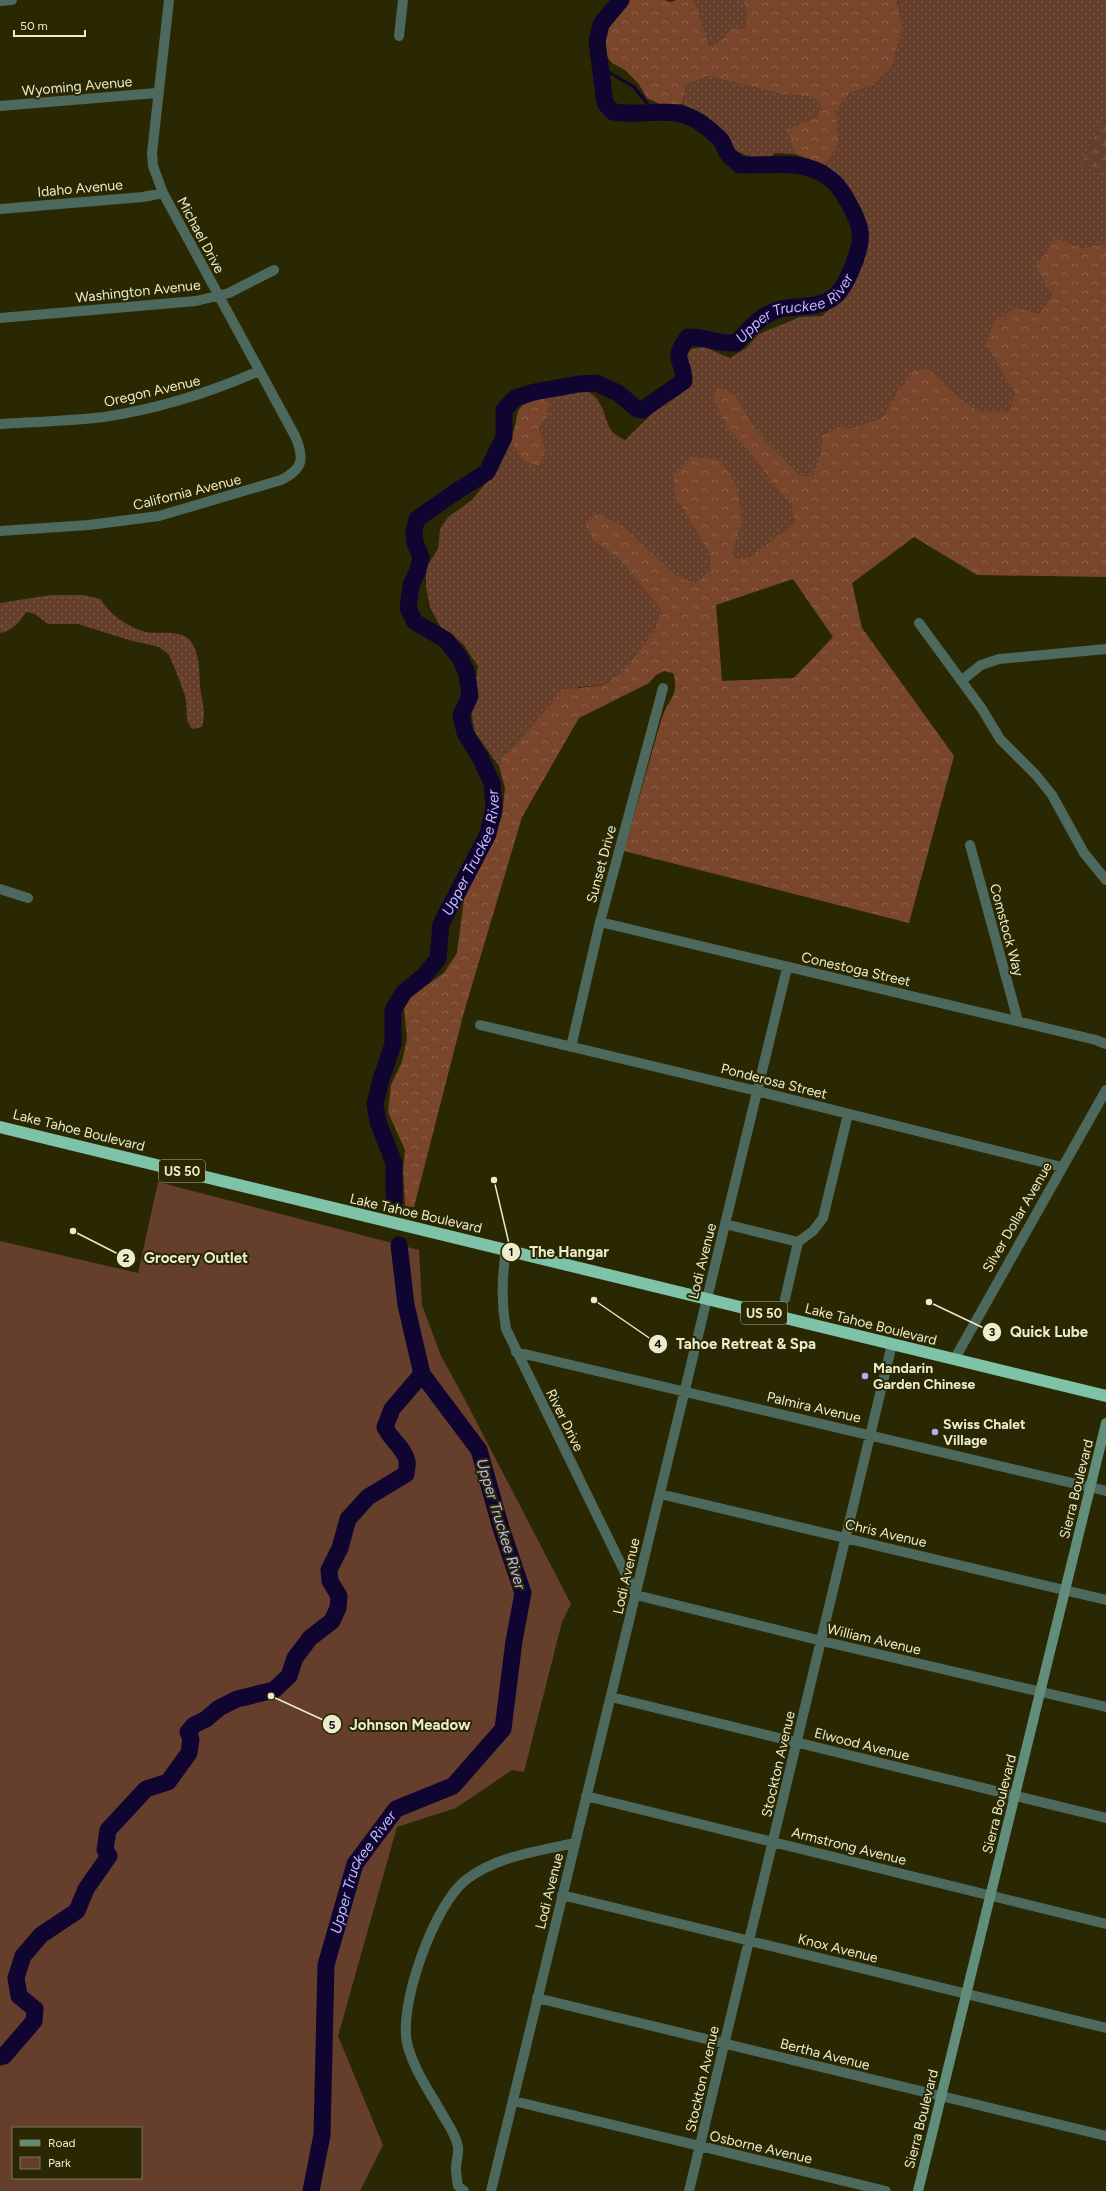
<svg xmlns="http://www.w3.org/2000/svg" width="1106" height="2191" viewBox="0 0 1106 2191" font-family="Figtree,sans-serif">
  <defs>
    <pattern id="grass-dots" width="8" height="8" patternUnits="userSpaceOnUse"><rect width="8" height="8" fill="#653f2c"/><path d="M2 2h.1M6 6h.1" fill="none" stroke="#7b5b49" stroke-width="1.8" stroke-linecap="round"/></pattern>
    <pattern id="forest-crowns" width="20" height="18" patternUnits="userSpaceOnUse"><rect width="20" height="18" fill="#7a462b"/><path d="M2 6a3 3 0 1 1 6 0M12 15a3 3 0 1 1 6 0" fill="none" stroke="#8d6148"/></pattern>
    <pattern id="wetland-marsh" width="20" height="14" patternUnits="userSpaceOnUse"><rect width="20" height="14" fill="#653f2c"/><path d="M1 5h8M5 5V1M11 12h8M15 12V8" fill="none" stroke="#7b5b49"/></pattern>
  </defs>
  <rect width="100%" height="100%" fill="#2a2803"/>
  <!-- grass -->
  <path fill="url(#grass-dots)" d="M694 0H742L747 12 746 29 731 28 723 38 708 46Z
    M899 0H1106V120L1088 145 1095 172 1106 170V244L1080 248 1039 314 1017 307 986 345 1015 394 1008 412H979L949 389 930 369 897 392 882 418 851 428 840 426 822 435 820 457 813 475 801 476 756 430 736 396 729 431 753 456 779 492 791 500 794 523 751 556 737 559 732 553 742 523 676 498 709 553 710 570 695 583 677 576 627 529 599 513 585 523 593 541 619 559 661 610 654 631 624 670 604 685 579 687 525 734 504 755 499 766 475 733 471 711 478 666 463 644 440 626 430 607 426 587V568L438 549 440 529 448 517 472 500 493 474 510 439 522 460 539 467 546 450 539 428 548 415 549 403 542 398 585 389C590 393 597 397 599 402 609 419 604 431 625 440L661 405 681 394 690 384V369L684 359 691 349 704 347 730 358 746 348 759 334 800 317 822 316 839 301 864 262 866 230 853 194 841 178 825 165 839 144 836 111 850 93 873 85Z
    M707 76 781 94 812 97 821 106 817 117 786 129 795 154 775 153 770 158H754L736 151 708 117 682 104 686 86Z
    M51 595H83L100 599C111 615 127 627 146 632 160 635 182 628 192 643 200 657 199 669 200 685 201 702 207 708 202 727L192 729 187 721 186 699 178 676 169 655 159 647 129 640 78 624H48L35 614 26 612C19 623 13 630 0 633V603Z"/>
  <!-- forest -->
  <path fill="url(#forest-crowns)" fill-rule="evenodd" d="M630 0H665L670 2 677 0H694L709 46 723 38 731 28 746 29 747 12 742 0H899L897 2 902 29 891 67 873 85 850 93 836 111 839 144 825 165 795 154 786 129 817 117 821 106 812 97 781 94 707 76 686 86 682 104 662 105 647 98 638 83 625 70 612 63 602 50V34L608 22Z
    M1055 238 1080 248 1106 244V577L977 575 914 537 852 583 862 628 954 756 909 923 624 851 662 717C669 698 680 695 673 673L664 671 656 675 649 683 579 718 522 817 464 1012 414 1207 405 1206 403 1171 405 1150 388 1112 391 1085 402 1062 407 1038 404 1008 411 996 444 973 457 953 464 899 502 817 505 788 499 766 504 755 525 734 563 690 604 685 624 670 654 631 661 610 619 559 593 541 585 523 599 513 627 529 677 576 695 583 710 570 709 553 676 498 674 476 693 457 720 460 737 487 742 523 732 553 737 559 751 556 794 523 791 501 779 492 753 456 729 431 713 397 720 388 736 396 756 430 801 476 813 475 820 456 822 435 840 426 851 428 882 418 897 392 914 371 930 369 949 389 979 412H1008L1015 394 986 345 994 322 1017 307 1039 314 1052 294 1036 268ZM793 579 833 637 794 678 722 681 716 605Z
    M542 398 549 403 548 415 539 428 546 450 539 467 522 460 510 439C524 415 506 407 542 398Z"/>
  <!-- wetland -->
  <path fill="url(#wetland-marsh)" d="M1106 120V170L1095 172 1081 166 1088 145Z"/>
  <!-- park -->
  <path fill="#653f2c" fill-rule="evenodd" d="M158 1182 419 1250 422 1305 441 1356 462 1394 571 1604 562 1622 524 1772 512 1770 456 1808 397 1827 338 2036 383 2145 360 2191H0V1241L138 1273ZM13 2128H141V2178H13Z"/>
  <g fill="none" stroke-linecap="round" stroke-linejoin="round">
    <!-- stream -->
    <path stroke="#100530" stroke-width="3" d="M600 67 634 87 654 112"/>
    <!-- river -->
    <g stroke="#100530" stroke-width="17">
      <path id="s1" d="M384 1071 393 1044V1010L404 992 423 977 438 959 441 924 488 834 494 807 492 783 480 757 465 733 461 715 470 696 467 674 460 658 446 640 415 622 408 608 411 585 418 570 421 557 415 543 414 531 417 519 454 493 487 472 504 437V410L515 398 534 392 579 384 596 383 618 393 637 409 642 410 684 381C684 359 670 360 688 337 705 337 718 344 736 343 749 330 762 313 781 309 799 305 818 309 834 297 846 288 863 247 860 231 859 220 843 191 835 183 830 178 819 171 812 169 789 161 764 166 740 165 736 161 731 158 728 154 724 149 724 142 719 138 678 98 662 118 613 112L605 103 597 42 601 24 621 0"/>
      <path d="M382 1075 375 1104 378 1122 394 1163V1203"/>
      <path d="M0 2057 4 2056 34 2021 35 2009 19 1996 16 1978 23 1956 41 1935 77 1911 86 1889 109 1856 105 1850 108 1830 146 1789 168 1782 189 1753 191 1739 188 1732 194 1725 206 1719 219 1708 237 1699 274 1690 289 1676 295 1658 310 1638 332 1621 338 1608 339 1596 330 1581 329 1570 340 1548 348 1519 368 1497 406 1474C406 1470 408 1465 407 1461 405 1449 390 1439 385 1427L392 1409 422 1374"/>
      <path id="s2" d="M311 2191 322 2135 326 1965 355 1864 396 1809 453 1786 503 1729 514 1641 523 1593 501 1528 479 1450 422 1374 406 1305 399 1245"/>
    </g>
    <!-- street -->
    <path stroke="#4d685c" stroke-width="10" d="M0 1 12 0
      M399 36 403 0
      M0 106 157 93
      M0 209 143 197 163 193
      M0 318 196 301 229 293 274 270
      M0 424C34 422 69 421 104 417 158 409 209 393 259 371
      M0 531 89 525 159 516 281 480C303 469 305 459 295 436L163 193 153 166 152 153 169 0
      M919 623 982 709 1000 739 1036 775 1052 795 1084 853 1106 880
      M961 681 981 665 999 659 1106 649
      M970 845 1018 1021
      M0 889 28 898
      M600 922 1096 1040 1106 1044
      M480 1025 757 1091 1062 1167
      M571 1047 600 922 663 688
      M725 1224 798 1242 785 1299
      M798 1242 813 1231 823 1218 848 1114
      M506 1250C502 1278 501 1301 506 1329L636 1595 822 1641 1106 1707
      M516 1352 1106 1491
      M954 1360 1106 1090
      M660 1494 1106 1600
      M611 1697 1106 1818
      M586 1796 1106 1924
      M562 1895 1106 2028
      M537 1998 1106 2136
      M514 2101 886 2191
      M464 2191 458 2186C457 2180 456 2174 456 2168 456 2161 459 2154 458 2147 456 2134 447 2123 441 2112 429 2091 415 2071 408 2047 396 2009 435 1902 467 1879 498 1856 538 1851 575 1843
      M491 2191 787 968
      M689 2191 892 1344"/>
    <!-- secondary -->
    <path stroke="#618d7b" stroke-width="10" d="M918 2191 1106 1423"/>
    <!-- highway -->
    <path stroke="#7ec3a7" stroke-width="12" d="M0 1127 1106 1396"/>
  </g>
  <!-- markers -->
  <g fill="#b2adf9" stroke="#2a2803" stroke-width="1.5">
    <circle cx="865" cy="1376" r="4"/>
    <circle cx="935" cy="1432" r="4"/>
  </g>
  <g text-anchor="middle" stroke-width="4" stroke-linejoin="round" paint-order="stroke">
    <!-- shield labels -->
    <g fill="#2a2803" stroke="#b2b18e" stroke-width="1">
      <rect x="159" y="1160" width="46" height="22" rx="3"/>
      <rect x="741" y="1302" width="46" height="22" rx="3"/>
    </g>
    <g font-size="13" font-weight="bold" fill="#ececca">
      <text x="182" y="1176">US 50</text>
      <text x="764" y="1318">US 50</text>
    </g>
    <!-- street labels -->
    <g font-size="14" fill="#ececca" stroke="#2a2803">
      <text transform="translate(77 86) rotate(-5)" y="5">Wyoming Avenue</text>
      <text transform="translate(80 188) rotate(-5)" y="5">Idaho Avenue</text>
      <text transform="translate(201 235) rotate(62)" y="5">Michael Drive</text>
      <text transform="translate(138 291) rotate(-6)" y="5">Washington Avenue</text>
      <text transform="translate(152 391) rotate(-13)" y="5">Oregon Avenue</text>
      <text transform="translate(187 492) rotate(-14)" y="5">California Avenue</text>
      <text transform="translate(601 864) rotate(-75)" y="5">Sunset Drive</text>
      <text transform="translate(1007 930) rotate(75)" y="5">Comstock Way</text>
      <text transform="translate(856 969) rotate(13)" y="5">Conestoga Street</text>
      <text transform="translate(774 1081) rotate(14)" y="5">Ponderosa Street</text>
      <text transform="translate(79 1130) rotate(14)" y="5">Lake Tahoe Boulevard</text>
      <text transform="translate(416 1213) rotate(13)" y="5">Lake Tahoe Boulevard</text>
      <text transform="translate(1017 1217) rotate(-60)" y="5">Silver Dollar Avenue</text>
      <text transform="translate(702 1261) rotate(-76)" y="5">Lodi Avenue</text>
      <text transform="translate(871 1324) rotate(14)" y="5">Lake Tahoe Boulevard</text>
      <text transform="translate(814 1407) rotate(13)" y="5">Palmira Avenue</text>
      <text transform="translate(565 1420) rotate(64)" y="5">River Drive</text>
      <text transform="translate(1076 1489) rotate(-76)" y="5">Sierra Boulevard</text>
      <text transform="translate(886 1533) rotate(13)" y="5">Chris Avenue</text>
      <text transform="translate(626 1576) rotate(-77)" y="5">Lodi Avenue</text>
      <text transform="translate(874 1639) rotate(13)" y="5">William Avenue</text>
      <text transform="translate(862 1744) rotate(14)" y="5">Elwood Avenue</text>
      <text transform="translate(778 1764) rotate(-77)" y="5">Stockton Avenue</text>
      <text transform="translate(999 1804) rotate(-76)" y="5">Sierra Boulevard</text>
      <text transform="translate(849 1846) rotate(14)" y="5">Armstrong Avenue</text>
      <text transform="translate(549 1891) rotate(-76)" y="5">Lodi Avenue</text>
      <text transform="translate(838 1948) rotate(14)" y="5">Knox Avenue</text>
      <text transform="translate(825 2054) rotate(14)" y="5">Bertha Avenue</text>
      <text transform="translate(702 2079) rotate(-77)" y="5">Stockton Avenue</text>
      <text transform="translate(921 2119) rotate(-76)" y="5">Sierra Boulevard</text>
      <text transform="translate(761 2147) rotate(13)" y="5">Osborne Avenue</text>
    </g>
    <!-- poi labels -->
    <g font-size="14" font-weight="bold" fill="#ececca" stroke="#2a2803" text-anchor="start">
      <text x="873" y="1373">Mandarin<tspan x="873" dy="16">Garden Chinese</tspan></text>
      <text x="943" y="1429">Swiss Chalet<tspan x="943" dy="16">Village</tspan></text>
    </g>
    <!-- water labels -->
    <g font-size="15" font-style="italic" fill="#bfbbfb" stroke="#2a2803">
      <text dy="5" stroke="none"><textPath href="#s1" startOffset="1144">Upper Truckee River</textPath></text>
      <text dy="5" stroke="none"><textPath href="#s1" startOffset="245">Upper Truckee River</textPath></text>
      <text transform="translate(501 1524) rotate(73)" y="5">Upper Truckee River</text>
      <text dy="5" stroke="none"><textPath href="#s2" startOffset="328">Upper Truckee River</textPath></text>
    </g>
  </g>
  <!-- callouts -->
  <path fill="none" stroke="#ececca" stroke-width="1.5" d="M494 1180L511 1252M73 1231L126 1258M929 1302L992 1332M594 1300L658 1344M271 1696L332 1724"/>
  <g fill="#ececca" stroke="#2a2803" stroke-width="1.5">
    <circle cx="494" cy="1180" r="4"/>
    <circle cx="73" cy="1231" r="4"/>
    <circle cx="929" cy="1302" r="4"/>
    <circle cx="594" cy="1300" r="4"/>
    <circle cx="271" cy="1696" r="4"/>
    <circle cx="511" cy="1252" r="10"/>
    <circle cx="126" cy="1258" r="10"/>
    <circle cx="992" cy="1332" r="10"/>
    <circle cx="658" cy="1344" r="10"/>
    <circle cx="332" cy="1724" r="10"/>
  </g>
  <g font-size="12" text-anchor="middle" font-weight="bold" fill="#111">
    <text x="511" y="1256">1</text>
    <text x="126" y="1262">2</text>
    <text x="992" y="1336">3</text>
    <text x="658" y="1348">4</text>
    <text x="332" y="1729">5</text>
  </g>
  <g font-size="15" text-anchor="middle" font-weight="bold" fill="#ececca" stroke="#2a2803" stroke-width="4" stroke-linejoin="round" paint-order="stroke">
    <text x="569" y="1257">The Hangar</text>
    <text x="196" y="1263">Grocery Outlet</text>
    <text x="1049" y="1337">Quick Lube</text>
    <text x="746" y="1349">Tahoe Retreat &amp; Spa</text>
    <text x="410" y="1730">Johnson Meadow</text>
  </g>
  <!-- legend -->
  <rect x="12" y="2127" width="130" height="52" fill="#2a2803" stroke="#787653"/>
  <rect x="20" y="2140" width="20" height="6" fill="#618d7b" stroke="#787653"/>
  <text x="48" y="2147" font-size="12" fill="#ececca">Road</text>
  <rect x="20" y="2157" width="20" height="12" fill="#653f2c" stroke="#787653"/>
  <text x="48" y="2167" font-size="12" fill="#ececca">Park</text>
  <!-- scale -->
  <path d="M14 30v6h71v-6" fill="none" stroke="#ececca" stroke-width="2"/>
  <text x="20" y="30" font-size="12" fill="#ececca" stroke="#2a2803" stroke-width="3" paint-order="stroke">50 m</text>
</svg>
